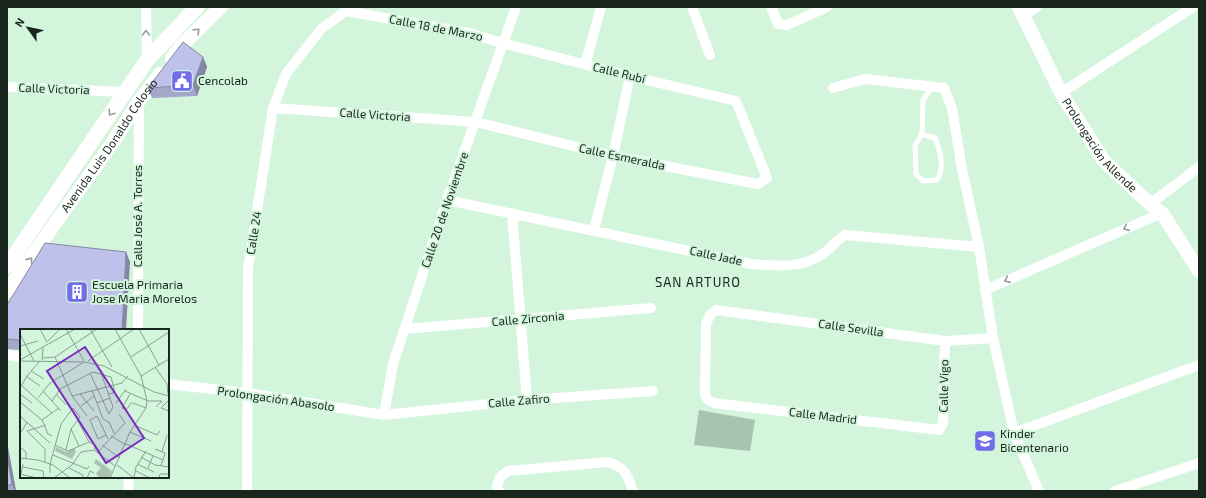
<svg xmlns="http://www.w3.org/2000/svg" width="1206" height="498" viewBox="0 0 1206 498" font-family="'Exo 2',sans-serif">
  <rect width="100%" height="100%" fill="#d2f5dc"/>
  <!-- green -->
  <path fill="#a8c3af" d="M699 410 755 420 750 451 694 445Z"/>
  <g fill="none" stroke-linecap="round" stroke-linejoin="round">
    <!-- lane -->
    <path stroke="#fff" stroke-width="5" d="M922 134 935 138C940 150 945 168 937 180L923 181 916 174 915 145 922 134 923 100 932 87"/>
    <!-- street -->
    <path stroke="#fff" stroke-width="10" d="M146 7 147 60
      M692 7 710 55
      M771 7 778 24 787 25 827 7
      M1023 16 1037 7
      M585 65 601 7
      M7 87 125 92
      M833 88 865 79 944 88 952 108 962 169 979 247 993 338 1014 433 1039 491
      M1061 93 1193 7
      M273 108 476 122 613 156 758 184 767 178 736 101 630 76 502 43 469 33 346 11
      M447 200 751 264C775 266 803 269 824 253 832 247 837 240 845 235L979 247
      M1150 204 1199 167
      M512 213 527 400
      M594 230 613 156 630 76
      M985 290 1162 213
      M406 329 651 308
      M138 330 139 102
      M945 341 943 423 939 430 714 403 707 399 705 394 706 324 710 315 716 310 945 341 993 338
      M7 355 21 357
      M168 384 247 393 384 415 527 400 653 391
      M384 415 393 364 447 200 516 7
      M1014 433 1199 365
      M128 491 129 477
      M247 491 248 268 273 108 286 74 321 29 350 8
      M499 491 497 486 500 477 508 471 608 462C626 468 627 474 633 491
      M1115 491 1199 463"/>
    <!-- secondary -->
    <g stroke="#fff" stroke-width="14">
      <path id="s1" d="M1019 7 1061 93 1104 161 1150 204 1162 213 1199 271"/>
      <path d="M172 58 181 46 221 7"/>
      <path id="s2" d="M7 291 113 142 139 101 160 74"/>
    </g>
    <!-- primary -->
    <path stroke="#fff" stroke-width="15" d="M7 266 147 60 197 7"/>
  </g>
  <!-- wall -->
  <path fill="#a3a7ca" d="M203 57 207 67 197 96 152 98 148 88Z
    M126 252 130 262 21 330V350L7 349V305Z
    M7 442 16 491H7Z"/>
  <!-- shaded-wall -->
  <path fill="#8588a4" d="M203 57 207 67 197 96 193 85Z
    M126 252 130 262 126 330H122Z
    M7 442 16 491H15L12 484 7 456Z"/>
  <!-- building -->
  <path fill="#bec2eb" stroke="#8588a4" d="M183 42 203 57 193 85 148 88Z
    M45 243 126 252 122 330H21V343L18 340 7 339V305Z
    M7 456 12 484 7 486Z"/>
  <!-- one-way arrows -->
  <defs><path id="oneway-chevron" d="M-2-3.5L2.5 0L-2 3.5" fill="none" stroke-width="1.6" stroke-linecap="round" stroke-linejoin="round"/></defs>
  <g stroke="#989d99">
    <use href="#oneway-chevron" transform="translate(197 31) rotate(-44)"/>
    <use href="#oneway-chevron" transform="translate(146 33) rotate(-91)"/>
    <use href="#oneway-chevron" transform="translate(111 113) rotate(124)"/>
    <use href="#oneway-chevron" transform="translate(1126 228) rotate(156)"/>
    <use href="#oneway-chevron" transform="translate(30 260) rotate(-55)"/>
    <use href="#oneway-chevron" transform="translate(1007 280) rotate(156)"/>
  </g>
  <!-- icons -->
  <defs>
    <g id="civic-square" transform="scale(1.15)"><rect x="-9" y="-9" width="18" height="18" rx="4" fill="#716ce7" stroke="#d2f5dc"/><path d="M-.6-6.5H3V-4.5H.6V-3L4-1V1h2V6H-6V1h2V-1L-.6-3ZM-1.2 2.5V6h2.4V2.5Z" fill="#fff"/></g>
    <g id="building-square" transform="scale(1.15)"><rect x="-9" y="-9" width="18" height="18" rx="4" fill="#716ce7" stroke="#d2f5dc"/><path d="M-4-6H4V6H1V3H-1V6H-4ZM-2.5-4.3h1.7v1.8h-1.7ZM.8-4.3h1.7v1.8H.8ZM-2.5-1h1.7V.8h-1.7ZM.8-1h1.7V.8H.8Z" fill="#fff"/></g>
    <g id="school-square" transform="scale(1.15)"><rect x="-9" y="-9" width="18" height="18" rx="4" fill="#716ce7" stroke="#d2f5dc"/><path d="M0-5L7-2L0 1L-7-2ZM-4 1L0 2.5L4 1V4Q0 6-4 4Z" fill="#fff"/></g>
  </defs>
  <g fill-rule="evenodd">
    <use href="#civic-square" x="182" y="81"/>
    <use href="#building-square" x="77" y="292"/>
    <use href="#school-square" x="985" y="441"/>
  </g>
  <g text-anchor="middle" stroke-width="4" stroke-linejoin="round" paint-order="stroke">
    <!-- street labels -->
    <g font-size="12" fill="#19261d" stroke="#d2f5dc">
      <text transform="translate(436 28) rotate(11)" y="4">Calle 18 de Marzo</text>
      <text transform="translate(619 73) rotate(14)" y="4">Calle Rubí</text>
      <text transform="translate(54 89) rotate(2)" y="4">Calle Victoria</text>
      <text transform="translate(375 115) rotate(4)" y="4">Calle Victoria</text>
      <text dy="4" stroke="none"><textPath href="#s2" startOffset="178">Avenida Luis Donaldo Colosio</textPath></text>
      <text dy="4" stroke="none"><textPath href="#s1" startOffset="161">Prolongación Allende</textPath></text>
      <text transform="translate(622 157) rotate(12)" y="4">Calle Esmeralda</text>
      <text transform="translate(445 210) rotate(-71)" y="4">Calle 20 de Noviembre</text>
      <text transform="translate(138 216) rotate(-90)" y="4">Calle José A. Torres</text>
      <text transform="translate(254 233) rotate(-81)" y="4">Calle 24</text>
      <text transform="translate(716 256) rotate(12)" y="4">Calle Jade</text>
      <text transform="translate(528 319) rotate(-5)" y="4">Calle Zirconia</text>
      <text transform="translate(851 328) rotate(8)" y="4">Calle Sevilla</text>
      <text transform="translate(944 386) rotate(-89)" y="4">Calle Vigo</text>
      <text transform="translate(276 399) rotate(8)" y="4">Prolongación Abasolo</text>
      <text transform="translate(519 401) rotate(-5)" y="4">Calle Zafiro</text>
      <text transform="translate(823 416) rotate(7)" y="4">Calle Madrid</text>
    </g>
    <!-- poi labels -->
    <g font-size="12" fill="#19261d" stroke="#d2f5dc" text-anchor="start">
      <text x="198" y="85">Cencolab</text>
      <text x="92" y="289">Escuela Primaria<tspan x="92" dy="14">Jose Maria Morelos</tspan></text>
      <text x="1000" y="438">Kinder<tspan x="1000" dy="14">Bicentenario</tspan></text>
    </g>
    <!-- neighbourhood labels -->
    <g font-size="13" letter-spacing="1" fill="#19261d" stroke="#d2f5dc">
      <text x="698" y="287">SAN ARTURO</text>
    </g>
  </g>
  <!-- overview -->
  <g transform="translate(20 329)">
    <rect width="149" height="149" fill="#d2f5dc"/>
    <path d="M36 118 47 123 54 119 56 122 52 130 35 122ZM76 130 92 142 89 149H79L76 144 81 139 74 134Z" fill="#a8c3af"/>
    <path fill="none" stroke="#88a290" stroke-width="1" d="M20 0 27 13M46 0 64 32M70 0 92 38M119 0 139 36M0 5 14 32M27 13 40 0M0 17 18 12M35 28 52 67 67 87M111 28 149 3M23 29 35 28 77 0M0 31 55 0M22 31 23 19M0 32 64 33 84 37 134 63 149 67M68 32 114 0M135 38 147 55 148 65M11 42 24 50M70 44 89 85 93 78 81 44M6 47 20 57M121 47 149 30M0 55 32 84M0 59 7 47 20 32M72 61 83 90 89 93 94 104M23 62 41 82M105 62 128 72H142L136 78M0 65 12 74M36 65 46 76M60 65 74 82M110 65 102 79 106 81 112 73M52 67 102 54 108 47M18 69 30 54 64 33M149 71 141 79 149 82M32 72 40 60 73 43 91 48 95 63 89 65M0 73 22 91 28 105 32 107M77 74 90 69M96 74 106 60M113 74 126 79M61 77 74 67M0 87 30 114M22 91 39 79M58 92 69 113 75 116V121M114 96 137 106 140 102M51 100 59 117M110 103 131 112M0 105 7 93M86 106 78 110 70 91 77 87 88 110M91 107 106 116M106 115 143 131M35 116 48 122 69 113M82 116 100 129M0 118 6 123V129M135 120 145 124 141 137M78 123 105 94 99 85M142 123 147 106M33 126 67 140 69 137M121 128 135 136 149 138M0 129 18 131 33 136 50 149M25 133V120L7 102 26 96M117 135 134 143M97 136 114 149M3 138 23 142 24 149M49 139 63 146 62 149M128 139 133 127M116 142 130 149M30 144V135L41 95 53 79 60 88 51 100 46 121M0 145 17 149M0 149 3 135M34 149 52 136 61 123 74 121 95 137M67 149 70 142 74 144M90 149 110 103 126 79 127 72 121 47 95 0M114 149 116 138 126 122M139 149 140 145H149"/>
    <path fill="#7b2cbf" fill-opacity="0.15" stroke="#7b2cbf" stroke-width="2" d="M65 18 124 109 86 134 27 42Z"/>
    <rect width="149" height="149" fill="none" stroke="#19261d" stroke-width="2"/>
  </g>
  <!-- border -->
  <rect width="1206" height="498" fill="none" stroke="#19261d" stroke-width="16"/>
  <!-- north arrow -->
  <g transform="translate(28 28) rotate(303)" stroke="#d2f5dc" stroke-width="3" paint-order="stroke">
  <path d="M0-3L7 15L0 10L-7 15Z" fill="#19261d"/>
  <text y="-6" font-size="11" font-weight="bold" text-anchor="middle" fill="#19261d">N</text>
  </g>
</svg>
